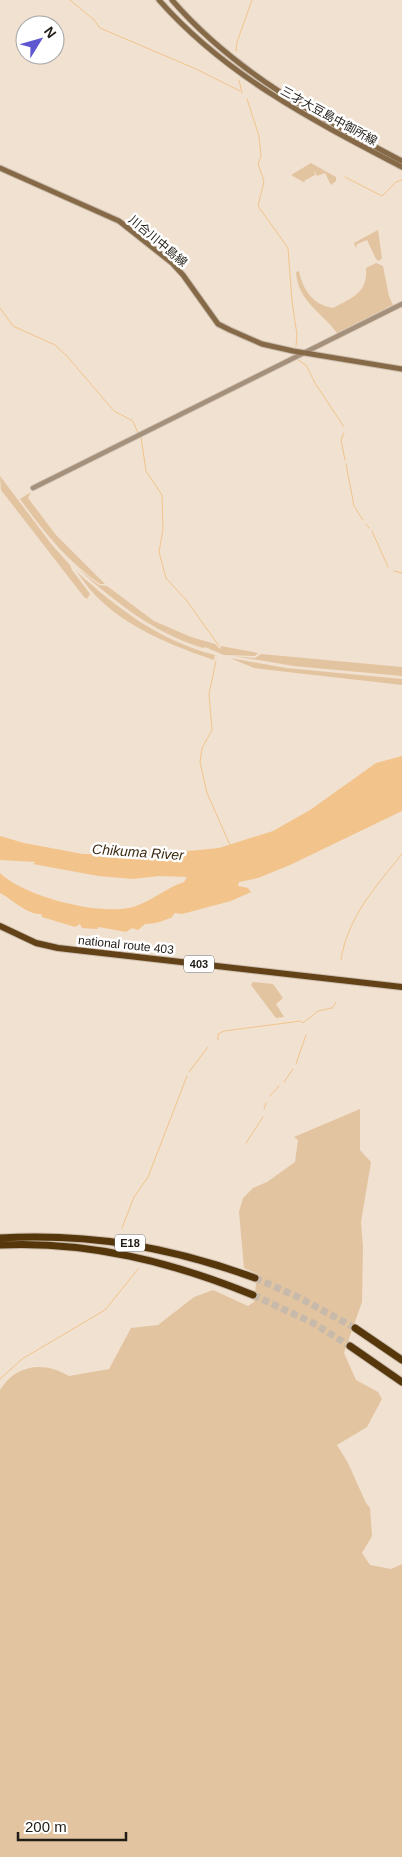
<svg xmlns="http://www.w3.org/2000/svg" width="402" height="1857" viewBox="0 0 402 1857" font-family="Arial,'Noto Sans JP',sans-serif">
  <rect width="100%" height="100%" fill="#f1e1d0"/>
  <!-- green -->
  <path fill="#e3c4a0" d="M311 163 336 177V181L331 185 325 173 317 176 314 170 315 175 304 181 305 183 291 175Z
    M378 230 382 258 379 261 376 259 367 240 357 244 356 248 354 243Z
    M376 263 383 266 389 296 393 305 337 333C321 311 298 302 296 272L299 271C303 290 313 305 333 308 352 298 368 293 366 268Z
    M0 476 52 545 70 565 72 570 90 594 87 599 84 597 1 490Z
    M31 492 28 498 56 535 105 584H100C67 561 43 531 20 499Z
    M77 568 99 585 107 586 154 621 191 637 215 644 220 649 221 646 258 653 255 656 224 655 205 647 203 648C154 633 115 602 77 568Z
    M77 572C118 609 160 641 215 655L214 660C173 646 127 628 96 596 89 589 83 580 77 572Z
    M261 654 402 667V676L294 666 234 656 255 658Z
    M230 658 286 668 402 679V685L270 670 254 668Z
    M253 982 273 984 283 998 276 1004 284 1017 276 1018 251 985Z
    M360 1109V1150L371 1162 361 1222 363 1247 362 1302 344 1353 356 1380 378 1392 382 1399 367 1427 337 1445 348 1463 366 1503 370 1508 372 1536 362 1553 370 1565 391 1569 402 1564V1857H0V1390C16 1364 44 1361 69 1376L109 1369 131 1328 158 1325 194 1297 213 1290 248 1306 254 1302 257 1274 244 1268 239 1212 243 1198 253 1188 267 1182 295 1162 298 1140 294 1137Z"/>
  <!-- water -->
  <path fill="#f2c48c" d="M402 756V811L290 865 258 878 239 882 238 886 248 888 251 892 231 901 182 914 175 913 171 918C162 921 155 924 145 924L138 930 132 928 126 932 99 927 97 929 82 928 80 924 75 927 42 917 41 914C27 915 12 899 0 893V873C25 897 100 916 133 907 152 901 166 888 184 882L187 877 159 876 133 879 98 876 33 864 36 862 0 860V836L24 843 83 854H158L219 848 273 831 310 810 376 763Z"/>
  <g fill="none" stroke-linecap="round" stroke-linejoin="round">
    <!-- stream -->
    <path stroke="#f2c48c" stroke-width="1" d="M70 0 94 20 100 28 196 69 240 91
      M236 51 237 42 252 0
      M239 80 242 93
      M247 99 259 136 261 156 258 164 264 181 258 206 288 248 292 301 297 335 296 346
      M345 177 382 196 396 182 402 180
      M0 308 13 326 55 345 66 355 114 411 133 421 138 433
      M298 360 306 365 315 383 344 427
      M344 433 341 440 345 460
      M141 437 146 471 162 495 163 529 159 552 166 578 187 601 219 646
      M346 464 354 506 363 520
      M366 524 369 528
      M372 531 388 567
      M394 571 402 573
      M216 661 209 694 212 730 202 748 200 762 207 793 230 845
      M341 960C347 918 376 886 402 854
      M218 1040V1034L224 1031 301 1021 303 1023 318 1011 332 1008 336 1002
      M296 1064 306 1035
      M189 1072 208 1047
      M284 1082 293 1069
      M270 1096 279 1086
      M264 1109 266 1103
      M246 1143 263 1117
      M122 1228 134 1197 148 1177 187 1076
      M0 1379 22 1359 105 1310 138 1269"/>
    <!-- motorway-tunnel -->
    <path stroke="#c7baab" stroke-width="7" stroke-dasharray="7 3.5" stroke-linecap="butt" d="M255 1278 298 1297 355 1328
      M253 1295 313 1323 350 1346"/>
    <!-- tertiary casing -->
    <g stroke="#ccbeaf" stroke-width="6">
      <path id="tertiary" d="M33 488 402 304"/>
    </g>
    <!-- secondary casing -->
    <g stroke="#ccbeaf" stroke-width="7">
      <path id="secondary" d="M159 0C226 76 314 121 402 167
        M172 0C235 73 318 117 402 161
        M0 168 119 221 172 263 183 275 218 324 230 330 262 344 293 351 402 369"/>
    </g>
    <!-- trunk casing -->
    <g stroke="#ccbeaf" stroke-width="8">
      <path id="trunk" d="M0 926 36 943 58 948 402 987"/>
    </g>
    <!-- motorway casing -->
    <g stroke="#ccbeaf" stroke-width="9">
      <path id="motorway" d="M0 1238C91 1233 170 1247 255 1278
        M0 1245C89 1241 172 1262 253 1295
        M355 1328 402 1360
        M350 1346 402 1382"/>
    </g>
    <!-- tertiary -->
    <use href="#tertiary" stroke="#a5917b" stroke-width="4.5"/>
    <!-- secondary -->
    <use href="#secondary" stroke="#866a48" stroke-width="5"/>
    <!-- trunk -->
    <use href="#trunk" stroke="#624216" stroke-width="6"/>
    <!-- motorway -->
    <use href="#motorway" stroke="#56370b" stroke-width="7"/>
  </g>
  <g text-anchor="middle" stroke-width="5" stroke-linejoin="round" paint-order="stroke">
    <!-- shield labels -->
    <g fill="#fff" stroke="#64605c" stroke-width="1">
      <rect x="184" y="955.5" width="30" height="17" rx="4"/>
      <rect x="115" y="1234.5" width="30" height="17" rx="4"/>
    </g>
    <g font-size="11" font-weight="bold" fill="#211c16">
      <text x="199" y="968">403</text>
      <text x="130" y="1247">E18</text>
    </g>
    <!-- street labels -->
    <g font-size="12" fill="#211c16" stroke="#fff">
      <text transform="translate(329 116) rotate(29)" y="4">三才大豆島中御所線</text>
      <text transform="translate(158 241) rotate(40)" y="4">川合川中島線</text>
      <text transform="translate(126 945) rotate(6)" y="4">national route 403</text>
    </g>
    <!-- water labels -->
    <g font-size="14" font-style="italic" fill="#3c2910" stroke="#fff">
      <text transform="translate(138 852) rotate(4)" y="5">Chikuma River</text>
    </g>
  </g>
  <!-- north arrow -->
  <g transform="translate(40 40) rotate(53)"><circle r="24" fill="#ffffff" stroke="#a6a4a2"/>
  <path d="M0-4L9 19L0 12L-9 19Z" fill="#5e57d0"/>
  <text y="-8" font-size="14" font-weight="bold" text-anchor="middle" fill="#211c16">N</text>
  </g>
  <!-- scale -->
  <path d="M18 1832v8h108v-8" fill="none" stroke="#211c16" stroke-width="2.5"/>
  <text x="25" y="1832" font-size="15" fill="#211c16" stroke="#ffffff" stroke-width="4" paint-order="stroke">200 m</text>
</svg>
